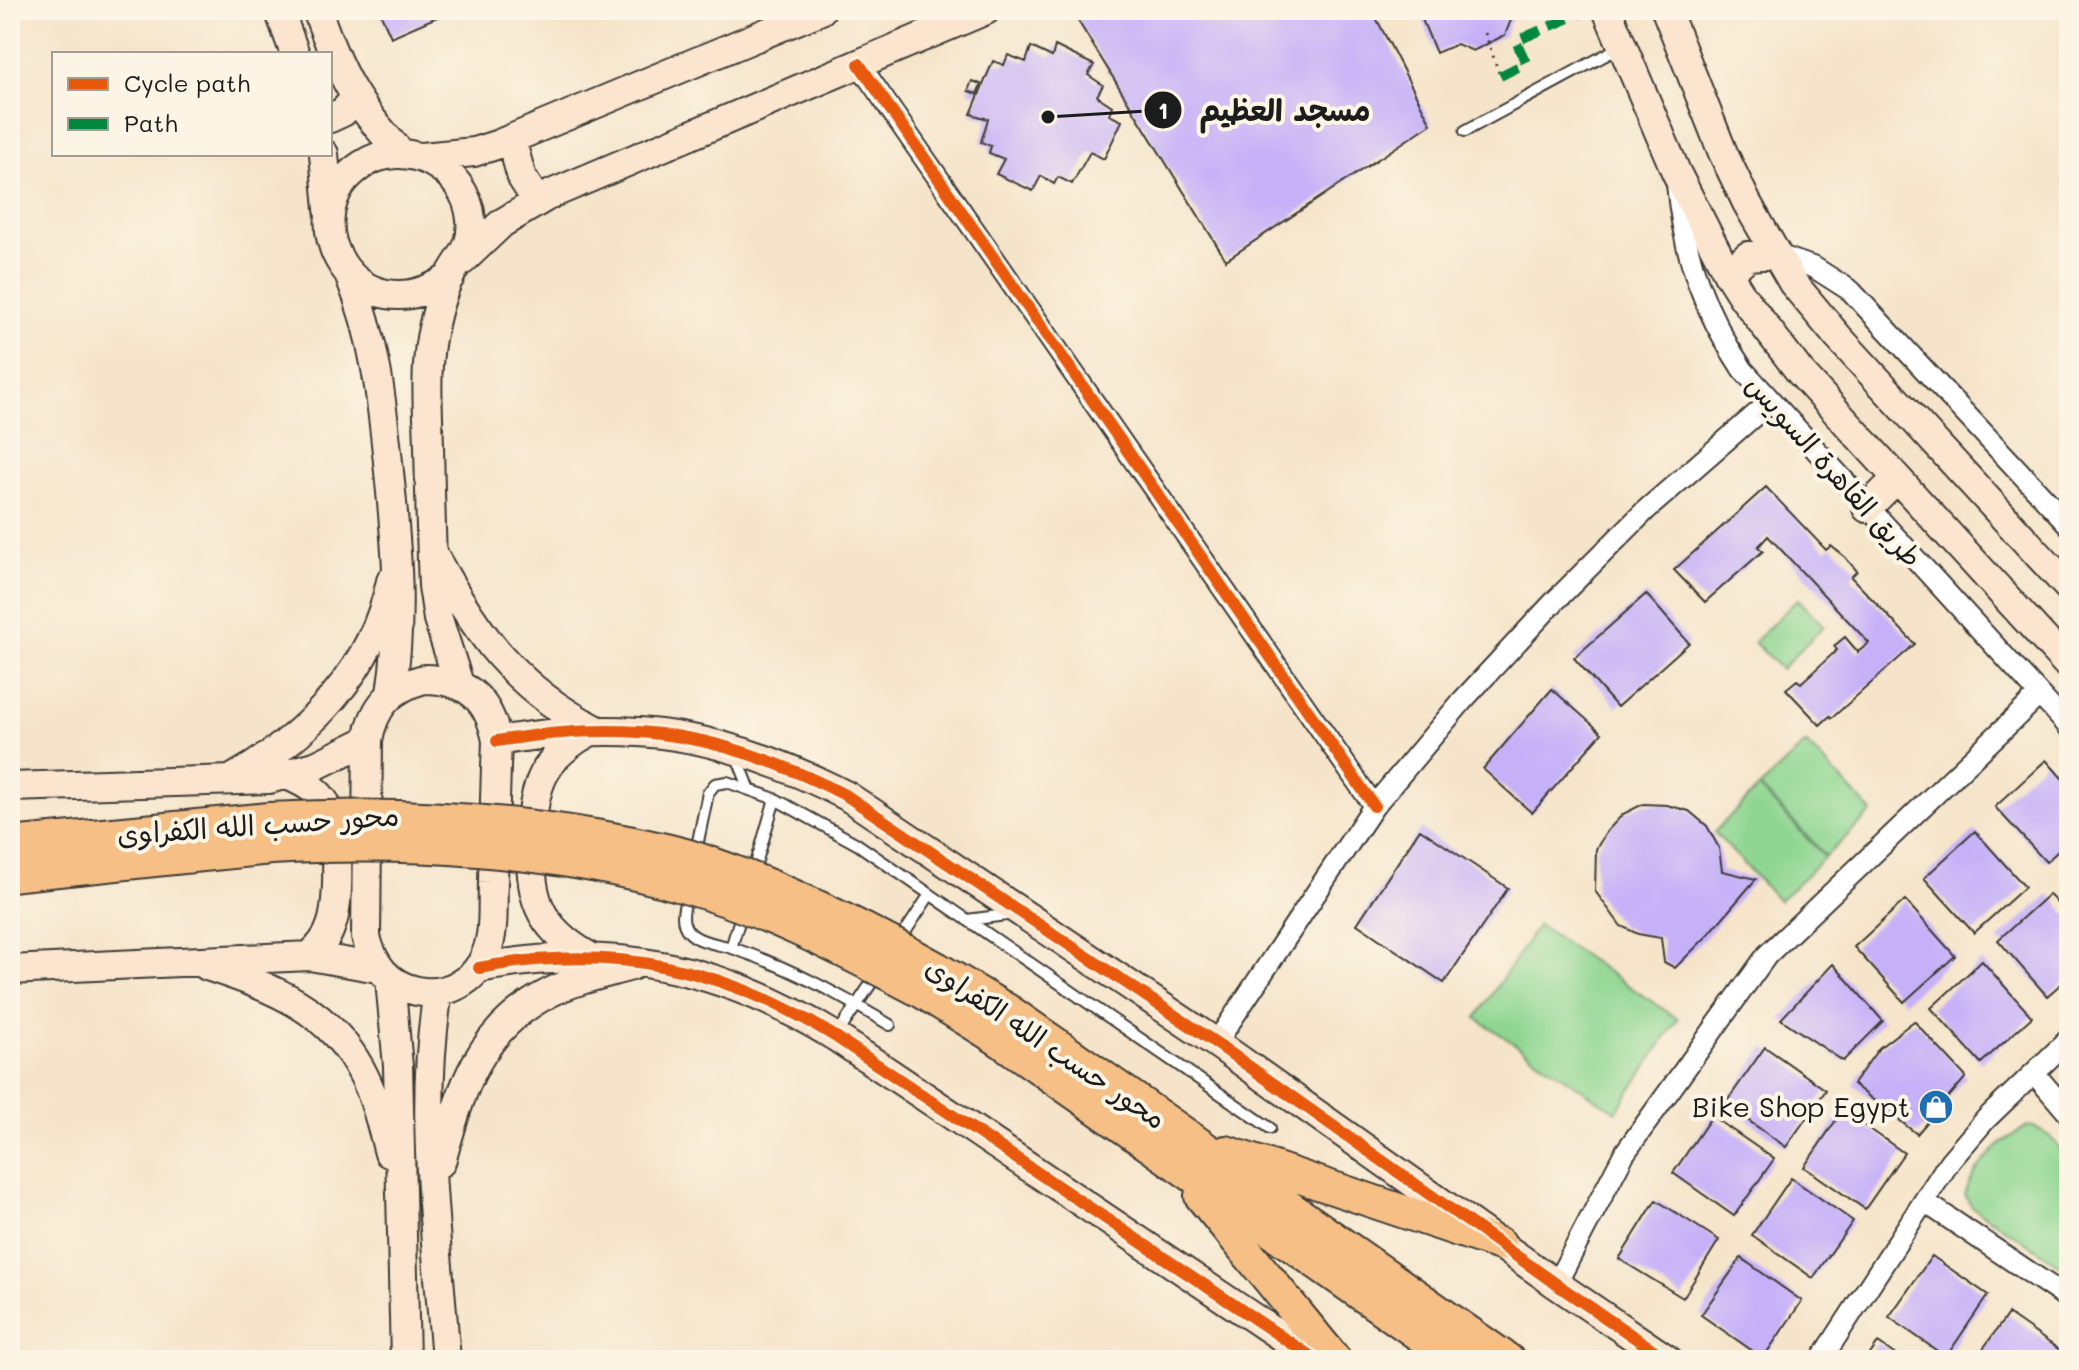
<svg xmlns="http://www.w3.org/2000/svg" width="2079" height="1370" viewBox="0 0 2079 1370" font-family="Mali,'Playpen Sans Arabic',sans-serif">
  <rect width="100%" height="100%" fill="#fcf5e5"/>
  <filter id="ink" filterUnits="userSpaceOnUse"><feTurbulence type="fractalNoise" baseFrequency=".0125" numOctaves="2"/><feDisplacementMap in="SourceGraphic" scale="16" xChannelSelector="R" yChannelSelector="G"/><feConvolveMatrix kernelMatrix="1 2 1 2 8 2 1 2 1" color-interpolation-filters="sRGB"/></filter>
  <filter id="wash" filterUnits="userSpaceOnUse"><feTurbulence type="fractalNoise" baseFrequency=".006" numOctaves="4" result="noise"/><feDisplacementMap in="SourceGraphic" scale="32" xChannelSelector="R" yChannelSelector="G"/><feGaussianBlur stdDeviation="1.8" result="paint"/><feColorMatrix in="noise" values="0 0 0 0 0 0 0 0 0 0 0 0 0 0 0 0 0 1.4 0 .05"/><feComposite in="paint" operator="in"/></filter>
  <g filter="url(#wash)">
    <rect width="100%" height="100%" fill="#f5e4c9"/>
    <!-- green -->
    <path fill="#8ed691" stroke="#557956" stroke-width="2" d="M1798 599 1824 626 1781 669 1754 642Z
      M1806 743 1872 812 1826 856 1760 787Z
      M1759 788 1825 857 1779 901 1714 832Z
      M1538 925 1678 1019 1616 1112 1476 1018Z
      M2028 1126C2046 1127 2058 1146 2069 1159V1271L1972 1207 1965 1195C1974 1165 2000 1141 2028 1126Z"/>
    <g id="blocks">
      <!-- building -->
      <path fill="#c6b1f8" d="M379 10H453L391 37Z
        M1094 10H1372L1431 124 1226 260 1075 16Z
        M1418 10H1536L1511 20 1505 35 1473 51 1457 44 1436 53Z
        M1055 46 1094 65 1088 75 1103 85 1097 96 1112 106 1109 115 1122 121 1104 159 1090 152 1072 184 1058 177 1054 184 1041 176 1033 191 996 174 1004 159 989 153 991 146 981 142 988 119 971 114 993 61 1004 65 1008 55 1026 62 1031 47 1052 57Z
        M972 81 981 84 977 94 968 91Z
        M1766 487 1826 550 1831 546 1845 557 1857 571 1851 577 1915 644 1832 718 1830 716 1820 725 1786 689 1797 680 1801 683 1837 650 1834 646 1845 637 1858 652 1869 643 1768 536 1758 547 1763 551 1705 602 1674 570Z
        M1646 594 1689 643 1617 707 1574 658Z
        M1552 689 1602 733 1532 813 1483 769Z
        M2046 760 2069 786V841L2046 862 1995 807Z
        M1643 804 1667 805 1689 811 1707 826 1719 848 1722 871 1756 879 1708 935 1675 968 1664 962 1661 938 1638 934 1621 926 1595 891 1596 849 1607 831 1623 814Z
        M1420 829 1508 888 1444 983 1357 924Z
        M1975 831 2025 887 1974 933 1924 878Z
        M2049 894 2069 917V977L2047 996 1998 940Z
        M1905 900 1955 956 1904 1002 1854 947Z
        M1982 961 2032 1017 1981 1063 1931 1008Z
        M1833 964 1883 1021 1843 1061 1781 1019Z
        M1914 1021 1966 1077 1917 1134 1853 1084 1879 1048Z
        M1765 1047 1826 1090 1786 1147 1725 1104Z
        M1843 1110 1904 1153 1865 1209 1804 1167Z
        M1712 1116 1774 1159 1734 1216 1673 1173Z
        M1791 1178 1853 1221 1813 1278 1752 1235Z
        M1656 1200 1719 1240 1683 1298 1619 1259Z
        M1932 1256 1988 1295 1946 1357 1889 1317Z
        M1741 1258 1802 1301 1763 1358 1701 1315Z
        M2008 1314 2064 1353 2060 1360H1975Z
        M1878 1343 1903 1360H1866Z"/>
    </g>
  </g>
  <g filter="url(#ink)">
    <use href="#blocks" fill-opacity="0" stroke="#3d3a36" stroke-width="2"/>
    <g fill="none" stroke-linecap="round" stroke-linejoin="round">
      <!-- lane casing -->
      <g stroke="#3d3a36" stroke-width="14">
        <path id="lane" d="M1465 131 1622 46
          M736 754 750 790
          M695 856 708 793 715 784 727 782 775 799 857 844 1270 1128
          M753 874 775 799
          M688 891C685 904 678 921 689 932 699 943 721 944 735 949 791 968 840 995 890 1025
          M967 920 1014 914
          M898 943 930 894
          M731 948 743 909
          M836 1036 878 973"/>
      </g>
      <!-- street casing -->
      <g stroke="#3d3a36" stroke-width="24">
        <path id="street" d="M859 64 1374 806
          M1677 184C1684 256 1703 310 1743 370L2069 727
          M1775 254 1815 268 1851 291 2069 525
          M1216 1043 1374 806 1463 700 1554 602 1646 510 1770 402
          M2035 1074 2069 1114
          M1925 1202 2069 1299
          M1556 1284 1624 1154 1767 955 2039 695
          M1821 1360 1950 1161 1986 1119 2069 1039"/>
      </g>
      <!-- secondary casing -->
      <g stroke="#3d3a36" stroke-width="32">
        <path id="secondary" d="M279 10 295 54
          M317 10C339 73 355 105 402 154
          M1607 10 1676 172 1728 274 1742 296 1800 372 2069 666
          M1666 10 1723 153 1747 203 1793 283 1838 337 2069 588
          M330 118 343 112 356 98
          M511 139 522 178 537 201
          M324 154 329 209
          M422 157 474 152 499 144 821 10
          M463 260 502 223 549 195 986 10
          M349 274C376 340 382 402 389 472 397 550 403 615 391 693
          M1728 274 1748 256 1775 254
          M450 277C355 342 286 214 362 165 406 136 466 168 471 219 474 250 459 256 448 280 440 297 435 318 431 338 425 374 428 410 429 446 430 493 431 539 433 586L438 619 459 684
          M1867 508 1897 478
          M435 558C477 634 516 689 595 729
          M424 679C467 679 489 699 497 741 495 788 494 835 493 882 492 905 495 932 486 954 476 981 445 997 417 991 388 985 373 965 366 937L368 740C374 706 391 688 424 679Z
          M497 741C632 718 725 733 847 796L1216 1043 1556 1284 1668 1360
          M287 775C303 782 317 789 326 804 340 826 340 903 331 926 327 939 319 947 310 956
          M232 779C309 736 373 669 391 581
          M10 787 269 779 315 766 368 740
          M590 957C535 926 530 896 531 837 533 786 543 756 591 731
          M207 966C274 988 331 1009 364 1076 376 1100 382 1127 389 1153
          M479 968C611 943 722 966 836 1037L1316 1360
          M10 970 310 956 378 968
          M390 980 398 1066 405 1360
          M438 992C418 1113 437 1239 446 1360
          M441 1162C461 1090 477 1030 549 993 574 980 604 974 631 966"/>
      </g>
      <!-- primary casing -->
      <g stroke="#3d3a36" stroke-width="36">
        <path id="primary" d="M10 844 269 819
          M10 875 271 848
          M938 969 1010 1012 1508 1360
          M921 991 998 1039 1455 1360
          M1226 1152 1500 1244
          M1201 1196 1335 1360"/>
      </g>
      <!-- path -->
      <path stroke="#3d3a36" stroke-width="3" stroke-dasharray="2 6" stroke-linecap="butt" d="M1485 33 1500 76"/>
      <!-- lane -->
      <use href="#lane" stroke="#fff" stroke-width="10"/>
      <!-- street -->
      <use href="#street" stroke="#fff" stroke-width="20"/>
      <!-- secondary -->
      <use href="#secondary" stroke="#fbe5cf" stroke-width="28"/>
      <!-- primary -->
      <use href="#primary" stroke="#f5bf86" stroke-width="32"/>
      <!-- primary-bridge casing -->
      <g stroke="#3d3a36" stroke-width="36" stroke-linecap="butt">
        <path id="primary-bridge" d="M269 819C379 813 486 817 595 836 628 842 663 848 695 858 780 886 860 925 938 969
          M271 848C409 841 548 848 682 886 766 909 844 951 921 991"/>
      </g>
      <!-- primary-bridge -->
      <use href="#primary-bridge" stroke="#f5bf86" stroke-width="32"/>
      <!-- quiet -->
      <path stroke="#00873e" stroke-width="10" stroke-dasharray="20 10" stroke-linecap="butt" d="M1500 76 1526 63 1516 41 1588 10"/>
      <!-- cycleway casing -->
      <g stroke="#fcf5e5" stroke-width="17">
        <path id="cycleway" d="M859 64 1374 806
          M497 741C632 718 725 733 847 796L1216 1043 1556 1284 1668 1360
          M479 968C611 943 722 966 836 1037L1316 1360"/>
      </g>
      <!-- cycleway -->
      <use href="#cycleway" stroke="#e8590c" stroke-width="12"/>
    </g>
  </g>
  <!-- icons -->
  <defs>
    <g id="shop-disc" transform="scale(1.8)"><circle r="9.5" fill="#1f6fb2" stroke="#fcf5e5"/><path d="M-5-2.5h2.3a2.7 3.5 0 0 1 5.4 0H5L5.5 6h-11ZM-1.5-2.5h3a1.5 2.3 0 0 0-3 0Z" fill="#fff"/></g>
  </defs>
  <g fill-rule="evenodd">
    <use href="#shop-disc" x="1936" y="1107"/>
  </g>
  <g text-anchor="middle" stroke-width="8" stroke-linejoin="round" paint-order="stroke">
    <!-- street labels -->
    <g font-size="28" fill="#1c1c1c" stroke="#fcf5e5">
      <text transform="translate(1834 471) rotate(48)" y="10">طريق القاهرة السويس</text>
      <text transform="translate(258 825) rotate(-4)" y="10">محور حسب الله الكفراوى</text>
      <text transform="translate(1046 1043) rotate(34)" y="10">محور حسب الله الكفراوى</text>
    </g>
    <!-- poi labels -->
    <g font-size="28" fill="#1c1c1c" stroke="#fcf5e5" text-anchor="end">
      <text x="1910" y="1117">Bike Shop Egypt</text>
    </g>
  </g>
  <!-- callouts -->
  <path fill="none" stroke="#1c1c1c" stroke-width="3" d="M1048 117L1163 110"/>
  <g fill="#1c1c1c" stroke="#fcf5e5" stroke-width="3">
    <circle cx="1048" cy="117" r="8"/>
    <circle cx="1163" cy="110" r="20"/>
  </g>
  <g font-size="24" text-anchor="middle" font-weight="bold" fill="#fff">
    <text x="1163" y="119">1</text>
  </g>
  <g font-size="30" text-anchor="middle" font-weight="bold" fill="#1c1c1c" stroke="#fcf5e5" stroke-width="8" stroke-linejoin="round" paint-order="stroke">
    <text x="1285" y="121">مسجد العظيم</text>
  </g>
  <!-- margin -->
  <rect width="2079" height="1370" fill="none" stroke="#fcf5e5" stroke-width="40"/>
  <!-- legend -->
  <rect x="52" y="52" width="280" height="104" fill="#fcf5e5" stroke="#a29e95" stroke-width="2"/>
  <rect x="68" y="78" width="40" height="12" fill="#e8590c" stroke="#a29e95" stroke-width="2"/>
  <text x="124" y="92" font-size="24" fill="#1c1c1c">Cycle path</text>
  <rect x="68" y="118" width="40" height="12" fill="#00873e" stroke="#a29e95" stroke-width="2"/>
  <text x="124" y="132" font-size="24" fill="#1c1c1c">Path</text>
</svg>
